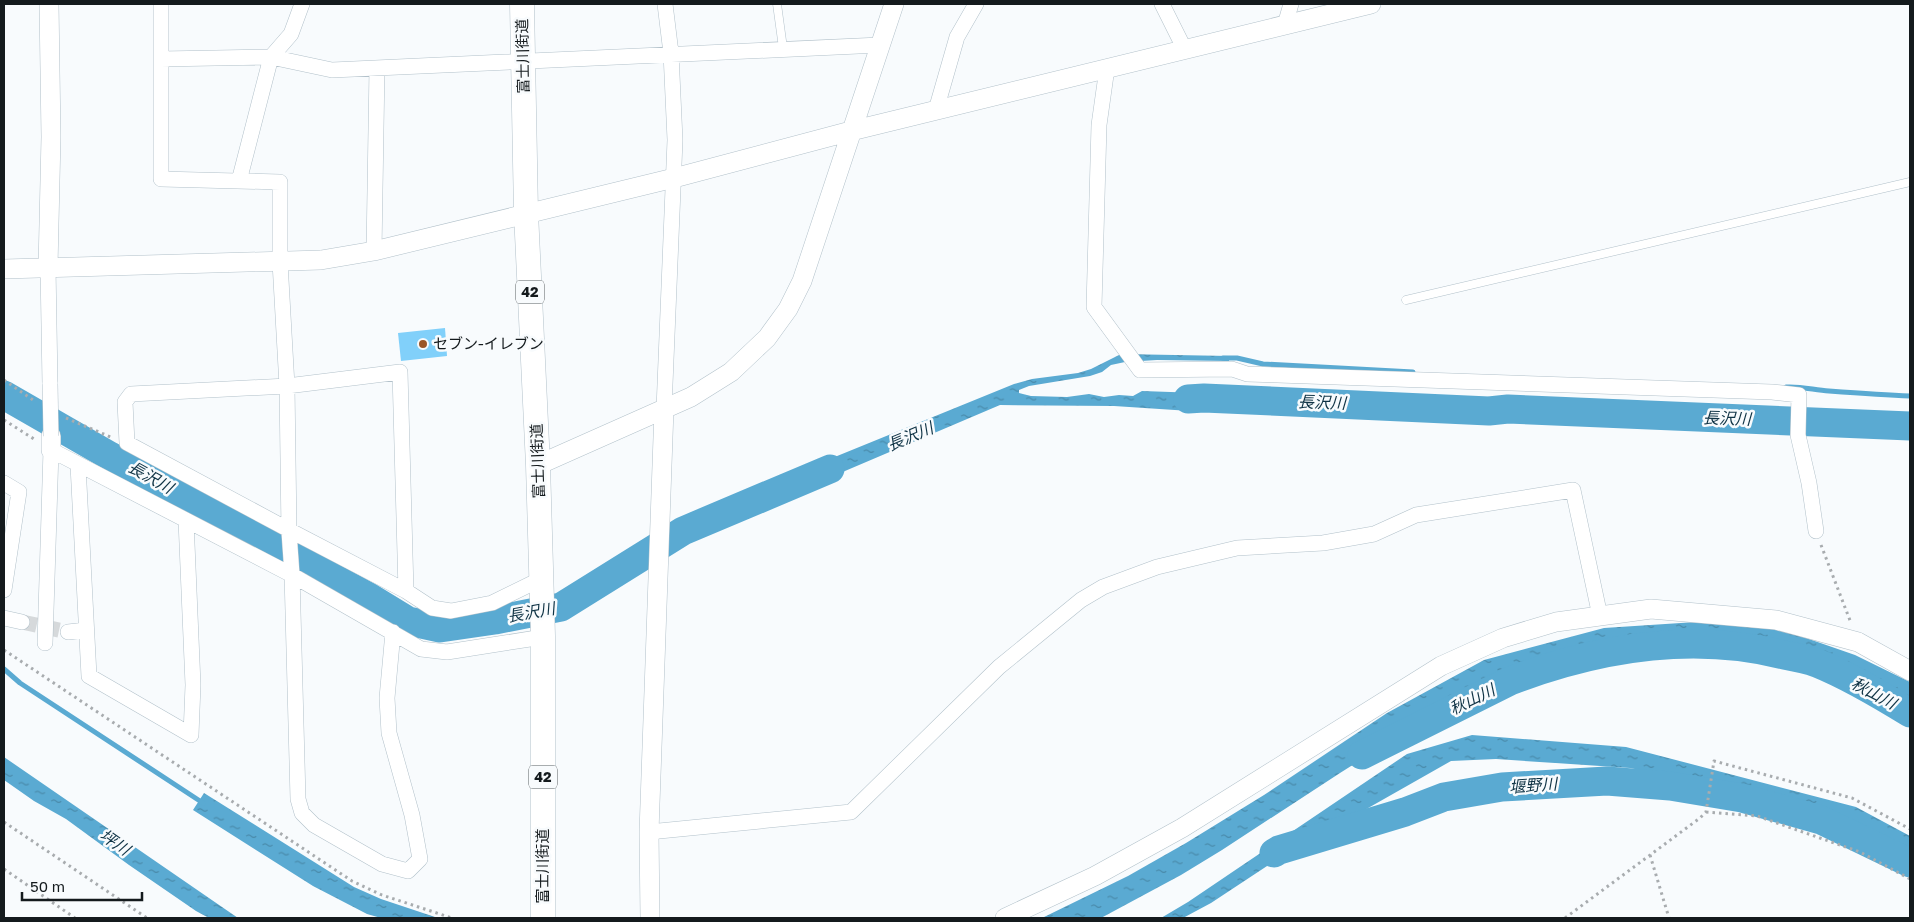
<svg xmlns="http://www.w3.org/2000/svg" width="1914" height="922" viewBox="0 0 1914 922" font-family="'Golos Text','Noto Sans JP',sans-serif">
  <defs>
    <pattern id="water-ripples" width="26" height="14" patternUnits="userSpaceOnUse" patternTransform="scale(1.25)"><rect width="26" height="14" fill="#5aaad2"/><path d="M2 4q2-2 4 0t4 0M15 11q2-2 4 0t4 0" fill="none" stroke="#498aaa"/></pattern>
  </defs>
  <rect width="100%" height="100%" fill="#f8fbfd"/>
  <!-- water -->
  <path fill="url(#water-ripples)" d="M1121 354 1229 356V361L1157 360 1125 362 1111 365 1102 372 1090 376 1029 386 1019 390V393L1031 396 1067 397 1089 394 1104 397 1119 395 1133 396 1142 391 1228 394 1227 404 1196 406 1190 411 1114 406 1000 405 798 491 788 476 1014 384 1032 379 1078 373 1091 369Z
    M1696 622 1769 625 1855 655 1910 682V712L1855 674 1770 643 1696 638 1607 644 1478 686 1340 773 1222 850 1181 875 1101 918H1042L1128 876 1186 843 1264 795 1387 713 1484 660 1604 628Z
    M1472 735 1626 747 1856 807 1910 836V858L1869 836 1803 810 1698 782 1630 768 1496 759 1451 761 1273 862 1211 903 1183 918H1161L1188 902 1407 754Z
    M4 757 238 918H209L196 911 129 865 66 819 34 801 4 780Z
    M204 793 354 887 381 899 438 918H381L367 914 313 886 193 810Z"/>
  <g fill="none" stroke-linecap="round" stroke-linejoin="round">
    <!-- stream -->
    <path stroke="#5aaad2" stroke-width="5" d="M1223 358H1237L1263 364 1413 372
      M1786 387C1801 386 1814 390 1829 391 1856 393 1883 395 1910 396
      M4 669 20 683 203 803"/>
    <!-- river -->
    <path stroke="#5aaad2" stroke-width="29" d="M4 395 110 456 367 596 408 621 440 628 495 620 561 607 683 531 830 469
      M1188 399 1204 398 1489 411 1508 409 1910 426
      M1362 755 1510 681C1597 648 1692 632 1784 655 1795 657 1806 659 1817 663 1849 676 1881 695 1910 713
      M1274 853 1279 850 1405 812 1444 797 1502 787 1607 781 1670 786 1742 798 1821 820 1910 863"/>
  </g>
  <!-- building -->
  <path fill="#81d0fa" d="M445 328 447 356 401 361 398 333Z"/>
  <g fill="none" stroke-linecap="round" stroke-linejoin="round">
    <!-- minor-tunnel -->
    <path stroke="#d6d9db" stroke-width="15" stroke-dasharray="15 8" stroke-linecap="butt" d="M22 622 68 632"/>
    <!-- service casing -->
    <g stroke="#b2c1ca" stroke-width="9">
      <path id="service" d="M777 4 783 48
        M1406 300 1910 182"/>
    </g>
    <!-- minor casing -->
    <g stroke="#b2c1ca" stroke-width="16">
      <path id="minor" d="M161 4V179L280 182V262L287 386 289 532 292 574 298 799 302 813 314 825 382 864 408 871 420 859 412 815 389 733 387 698 393 632
        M1162 4 1185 50
        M1285 25 1291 4
        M161 59 271 57 332 70 880 45
        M1107 68 1099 125 1094 307 1140 370 1232 369 1247 374 1772 392 1799 395 1798 435 1809 483 1816 531
        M936 110 957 37 976 4
        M239 181 271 57 291 34 302 4
        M374 251 377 68
        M48 267 50 384
        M664 409 675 140 671 53 665 4
        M78 465 89 676 191 735 193 685 186 520
        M4 483 19 492 4 590
        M406 591 400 372 287 386 131 394 125 402 127 443 289 530 406 591 432 608 451 611 492 603 541 579
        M4 618 22 622
        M68 632 86 630
        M45 643 51 450 292 575 421 649 447 652 543 637
        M649 832 851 812 999 667 1081 600 1103 587 1157 567 1237 548 1323 543 1374 534 1416 515 1573 490 1600 616"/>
    </g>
    <!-- tertiary casing -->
    <g stroke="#b2c1ca" stroke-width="20">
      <path id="tertiary" d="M48 267 51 137 49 4
        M4 269 321 260 374 251 674 178 851 131 1371 4
        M51 436V450
        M538 465 691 397 731 372 767 338 788 309 802 281 894 4
        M650 918 649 832 664 409
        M1005 918 1095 876 1182 828 1441 666 1503 638 1556 622 1651 609 1776 620 1858 642 1910 671"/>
    </g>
    <!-- primary casing -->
    <g stroke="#b2c1ca" stroke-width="25">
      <path id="primary" d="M522 4 526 213 538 465 543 636V918"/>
    </g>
    <!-- path -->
    <path stroke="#a8acaf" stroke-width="3" stroke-dasharray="2.5 4" stroke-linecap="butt" d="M4 380 36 402
      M66 418 113 438
      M4 420 34 439
      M1821 545 1851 623
      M4 650 352 881 382 895 452 918
      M1706 812 1757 816 1860 852 1910 879
      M4 822 147 918
      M1650 855 1669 918
      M4 869 75 918
      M1565 918 1700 818 1706 812 1714 761 1852 798 1910 829"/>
    <!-- service -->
    <use href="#service" stroke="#fff" stroke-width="8"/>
    <!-- minor -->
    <use href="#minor" stroke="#fff" stroke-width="15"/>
    <!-- tertiary -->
    <use href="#tertiary" stroke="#fff" stroke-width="19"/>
    <!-- primary -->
    <use href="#primary" stroke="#fff" stroke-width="24"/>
    <!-- minor-bridge casing -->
    <g stroke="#b2c1ca" stroke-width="16" stroke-linecap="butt">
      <path id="minor-bridge" d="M50 384 51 436"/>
    </g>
    <!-- minor-bridge -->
    <use href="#minor-bridge" stroke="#fff" stroke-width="15"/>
  </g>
  <!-- markers -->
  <circle fill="#9a5628" stroke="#f8fbfd" stroke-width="2" cx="423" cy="344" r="5"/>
  <g text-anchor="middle" stroke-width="5" stroke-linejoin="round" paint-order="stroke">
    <!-- shield labels -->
    <g fill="#f8fbfd" stroke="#585e60" stroke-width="1">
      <rect x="516" y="280.5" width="28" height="23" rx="4"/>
      <rect x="529" y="765.5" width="28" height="23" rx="4"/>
    </g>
    <g font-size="14" font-weight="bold" fill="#141a1d">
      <text x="530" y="297">42</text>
      <text x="543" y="782">42</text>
    </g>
    <!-- street labels -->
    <g font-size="15" fill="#141a1d" stroke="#f8fbfd">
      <text transform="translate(523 56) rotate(-91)" y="5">富士川街道</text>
      <text transform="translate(538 461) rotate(-92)" y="5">富士川街道</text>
      <text transform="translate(543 866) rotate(-90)" y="5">富士川街道</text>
    </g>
    <!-- poi labels -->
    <g font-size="15" fill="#141a1d" stroke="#f8fbfd" text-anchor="start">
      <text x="433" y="349">セブン-イレブン</text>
    </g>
    <!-- water labels -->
    <g font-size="16" font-style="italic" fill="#0f3345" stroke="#f8fbfd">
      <text transform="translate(1322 402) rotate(2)" y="6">長沢川</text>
      <text transform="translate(1727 418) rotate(2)" y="6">長沢川</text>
      <text transform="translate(910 436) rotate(-23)" y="6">長沢川</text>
      <text transform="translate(151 477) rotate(29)" y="6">長沢川</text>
      <text transform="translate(531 612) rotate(-10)" y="6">長沢川</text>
      <text transform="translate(1874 693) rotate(28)" y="6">秋山川</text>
      <text transform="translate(1472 699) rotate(-26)" y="6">秋山川</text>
      <text transform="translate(1533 785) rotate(-4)" y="6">堰野川</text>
      <text transform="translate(115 842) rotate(34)" y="6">坪川</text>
    </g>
  </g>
  <!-- border -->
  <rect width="1914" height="922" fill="none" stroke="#141a1d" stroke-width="10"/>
  <!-- scale -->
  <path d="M22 892v8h120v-8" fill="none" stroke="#141a1d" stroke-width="2.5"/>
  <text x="30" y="892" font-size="15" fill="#141a1d" stroke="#f8fbfd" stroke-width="4" paint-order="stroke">50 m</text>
</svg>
